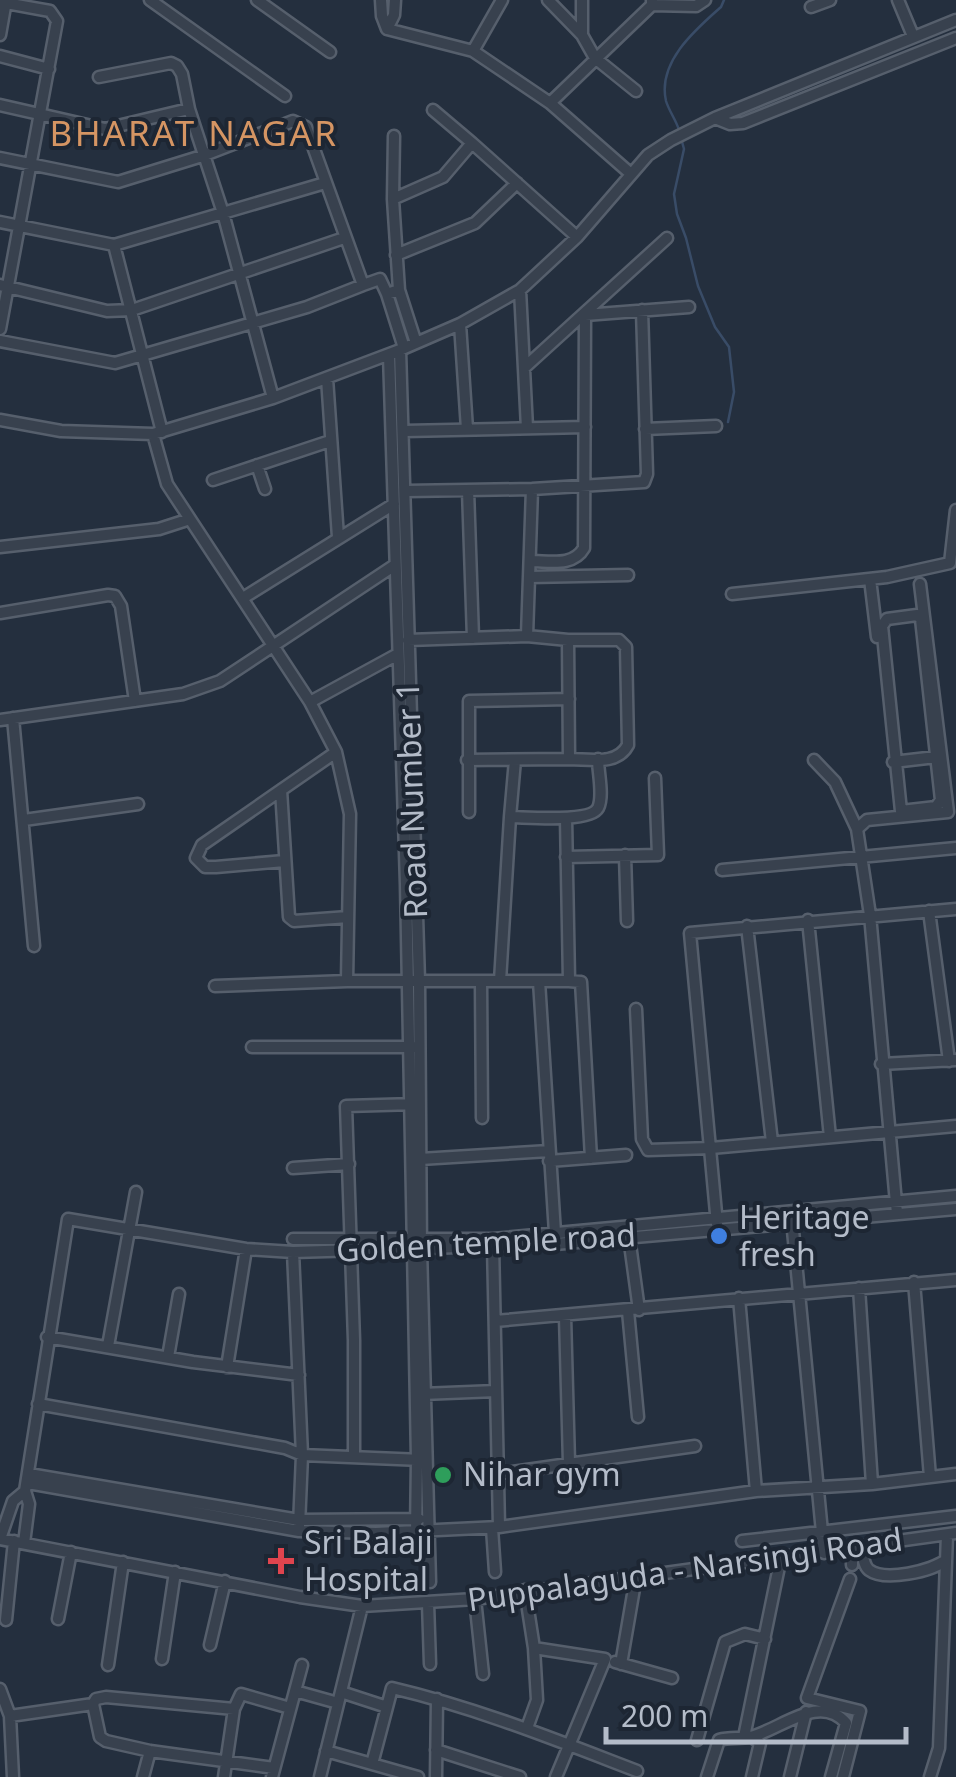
<svg xmlns="http://www.w3.org/2000/svg" width="956" height="1777" viewBox="0 0 956 1777" font-family="'Noto Sans',sans-serif">
  <rect width="100%" height="100%" fill="#242f3e"/>
  <g fill="none" stroke-linecap="round" stroke-linejoin="round">
    <!-- stream -->
    <path stroke="#394c67" stroke-width="2.5" d="M679 130C676 120 669 111 666 101 657 62 696 29 721 7L724 0
      M681 138 684 149 674 194 677 214 686 238 698 286 715 327 729 347 734 392 728 422"/>
    <!-- minor casing -->
    <g stroke="#565f6c" stroke-width="15">
      <path id="minor" d="M150 0 285 96
        M257 0 330 52
        M381 0 382 16 387 29
        M548 0 582 35 595 58 636 91
        M898 0 913 36
        M0 2 50 11 57 21 0 329
        M652 5 696 6 705 0
        M811 7 830 0
        M387 29 473 51 550 103 631 174
        M387 29 394 15 395 0
        M582 34V0
        M0 35 6 1
        M473 51 502 0
        M0 56 49 69
        M99 77 171 63 177 66 182 74 189 109 223 213 273 398
        M550 103 652 5V0
        M0 105 105 129 189 109
        M433 110 472 143
        M715 118 730 124 743 123 956 38
        M0 158 118 182 202 156 293 121 306 127 363 285 380 279 387 294 399 290
        M393 199 394 136
        M0 222 114 245 162 432
        M114 245 325 183
        M396 255 475 223 517 183
        M0 285 107 311 132 310 344 238
        M520 290 527 428
        M387 294 404 348
        M460 324 467 429
        M0 341 115 363 307 307 363 285
        M416 343 399 290 393 199 443 177 472 143 577 237
        M400 350 419 981 421 1249 430 1582
        M389 355 406 884 417 1459 416 1533
        M524 368 667 238
        M327 378 338 537
        M0 420 61 431 153 434 273 398 400 350 460 324 520 290 577 237 648 155 671 140 715 118 956 20
        M645 429 716 426
        M405 431 585 427
        M153 434 167 484 310 702 336 752 350 814 347 981
        M257 465 265 489
        M213 480 330 441
        M532 489 527 636 568 640
        M468 490 473 638
        M407 491 532 489 644 482 647 474 642 310
        M0 547 159 529 190 519
        M530 561C550 561 573 567 584 548L585 315 689 307
        M530 577 628 575
        M870 579 877 637
        M732 594 887 577 950 563 956 510
        M243 598 394 504
        M0 613 108 595 115 596 121 606 135 701
        M917 615 921 619 941 800 936 807 901 811 882 626 887 619Z
        M408 640 527 636
        M568 640H619L626 647 628 745C617 766 590 759 569 759Z
        M310 702 398 654
        M13 718 34 946
        M0 720 183 694 220 681 395 565
        M467 760 569 759
        M515 760 510 817C526 817 590 823 598 808 604 796 598 773 598 759
        M814 760 835 782 857 829
        M893 762 936 757
        M281 790 289 917 294 921 348 917
        M469 812V701L569 699
        M24 820 138 804
        M625 855 627 921
        M566 857 658 855 655 778
        M284 861 216 867H205L196 858 202 845 336 752
        M722 870 956 848
        M929 911 949 1061
        M808 920 830 1137
        M747 926 772 1142
        M500 981 510 817
        M539 981H569L566 818
        M569 981 581 982 591 1158
        M481 982 482 1118
        M215 986 347 981H539L555 1233
        M636 1009 642 1139 648 1150 711 1148 956 1126
        M252 1047H413
        M881 1064 956 1060
        M420 1159 549 1151
        M549 1161 626 1155
        M293 1168 349 1164
        M897 1214 870 915 857 829 867 820 948 812 920 584
        M792 1220 824 1553
        M717 1224 690 933 956 909
        M629 1237 639 1310
        M293 1239H493L956 1196
        M493 1244 499 1527
        M293 1252 302 1455 299 1526
        M914 1282 930 1477
        M859 1288 872 1484
        M739 1298 756 1491
        M628 1311 638 1417
        M565 1316 569 1463
        M495 1321 956 1280
        M47 1337 193 1362 299 1375
        M108 1346 136 1192
        M168 1357 179 1294
        M227 1367 246 1249
        M422 1394 496 1391
        M38 1404 285 1448 302 1455 422 1460
        M354 1457V1340L346 1106 415 1104
        M29 1474 299 1520 419 1519
        M498 1474 695 1446
        M28 1483 299 1531 376 1533 499 1527 756 1491 872 1484 956 1474
        M25 1491 13 1501 0 1539 300 1597 362 1606 475 1599 956 1533
        M492 1528 495 1572
        M742 1541 956 1516
        M24 1543 29 1504 25 1491 68 1219 246 1249 293 1252 555 1244 956 1209
        M861 1547C863 1554 863 1565 869 1570 885 1582 932 1571 946 1560
        M852 1565V1549
        M525 1590 534 1648
        M475 1599 483 1674
        M428 1603 430 1664
        M58 1619 71 1552
        M6 1620 14 1541
        M210 1645 225 1581
        M162 1659 175 1572
        M615 1662 672 1678
        M621 1664 636 1577
        M108 1665 123 1562
        M0 1689 10 1716 13 1777
        M295 1691 338 1703
        M341 1692 387 1707
        M93 1704 100 1737 106 1741 150 1751 274 1768
        M10 1716 93 1704 96 1699 106 1697 234 1709
        M527 1728 537 1700 534 1648 605 1659 556 1777
        M744 1737 781 1557
        M697 1740 725 1642 745 1634 765 1639
        M436 1750 520 1777
        M326 1751 418 1777
        M372 1764 392 1688C477 1708 556 1740 637 1771
        M143 1777 150 1751
        M224 1777 234 1709 241 1694 290 1708
        M272 1777 302 1665
        M320 1777 362 1606
        M436 1777 437 1699
        M707 1777 719 1740C729 1737 740 1739 750 1737 779 1731 819 1692 846 1723L831 1777
        M752 1777 760 1743 752 1737
        M790 1777 806 1712
        M843 1777 860 1711 807 1698 850 1579
        M930 1777 939 1748 947 1535"/>
    </g>
    <!-- minor -->
    <use href="#minor" stroke="#38414e" stroke-width="10"/>
  </g>
  <!-- markers -->
  <circle fill="#3f7fe0" stroke="#1d2633" stroke-width="4" cx="719" cy="1236" r="10"/>
  <circle fill="#2e9e5b" stroke="#1d2633" stroke-width="4" cx="443" cy="1475" r="10"/>
  <path fill="#e0444e" stroke="#1d2633" stroke-width="4" d="M276 1546h10v10h10v10h-10v10h-10v-10h-10v-10h10z"/>
  <g text-anchor="middle" stroke-width="8" stroke-linejoin="round" paint-order="stroke">
    <!-- street labels -->
    <g font-size="32" fill="#b4bcc9" stroke="#1d2633">
      <text transform="translate(412 800) rotate(-92)" y="11">Road Number 1</text>
      <text transform="translate(486 1243) rotate(-3)" y="11">Golden temple road</text>
      <text transform="translate(685 1570) rotate(-8)" y="11">Puppalaguda - Narsingi Road</text>
    </g>
    <!-- poi labels -->
    <g font-size="32" fill="#b4bcc9" stroke="#1d2633" text-anchor="start">
      <text x="739" y="1229">Heritage<tspan x="739" dy="37">fresh</tspan></text>
      <text x="463" y="1486">Nihar gym</text>
      <text x="304" y="1554">Sri Balaji<tspan x="304" dy="37">Hospital</tspan></text>
    </g>
    <!-- neighbourhood labels -->
    <g font-size="35" letter-spacing="2.5" fill="#d59563" stroke="#1d2633">
      <text x="194" y="146">BHARAT NAGAR</text>
    </g>
  </g>
  <!-- scale -->
  <path d="M606 1727v15h300v-15" fill="none" stroke="#b4bcc9" stroke-width="5"/>
  <text x="621" y="1727" font-size="30" fill="#b4bcc9" stroke="#1d2633" stroke-width="8" paint-order="stroke">200 m</text>
</svg>
